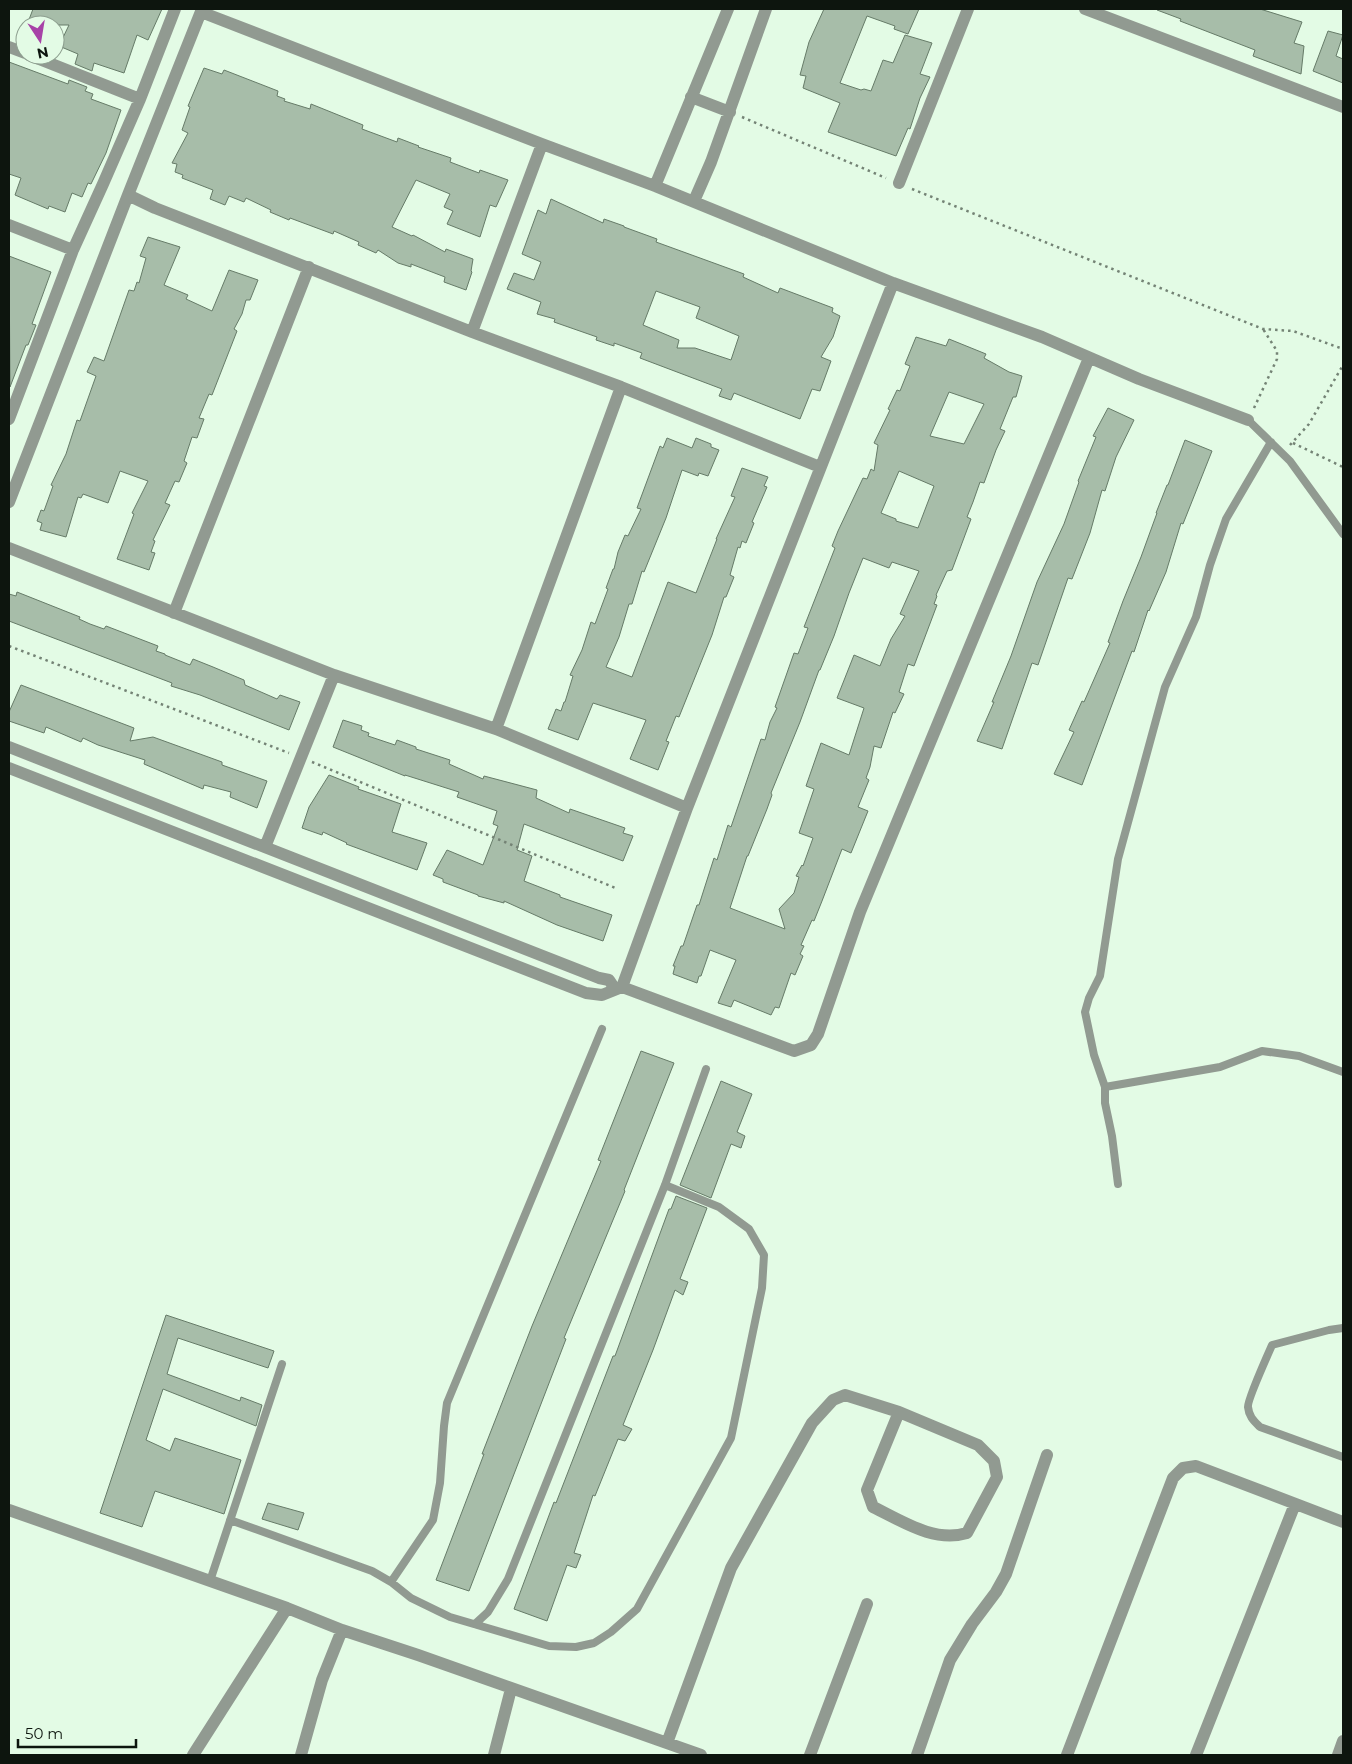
<svg xmlns="http://www.w3.org/2000/svg" width="1352" height="1764" viewBox="0 0 1352 1764" font-family="Montserrat,sans-serif">
  <rect width="100%" height="100%" fill="#e3fbe5"/>
  <!-- building -->
  <path fill="#a7bda9" stroke="#667b68" fill-rule="evenodd" d="M33 9H162L148 40 137 35 124 73 94 63 92 71 75 64 78 54 59 46 69 25H27Z
    M824 9H919L908 34 894 29 895 26 867 16 840 83 861 90 864 89 871 91 883 60 893 63 905 35 932 43 920 74 930 77 920 98 910 129 908 128 896 156 828 132 840 103 803 88 806 76 800 75 809 42Z
    M1157 9H1260L1302 22 1294 43 1304 46 1301 74 1253 56 1255 50 1180 21 1181 19 1157 10Z
    M1328 31 1343 35 1336 56 1343 59V83L1313 71Z
    M9 62 68 84 69 80 87 87 85 91 93 94 91 99 121 110 106 153 91 184 88 183 82 197 72 193 65 212 49 206 48 209 15 195 21 178 9 174Z
    M204 68 222 74 224 70 278 91 277 96 285 99 284 101 310 109 311 104 363 125 362 129 397 142 398 138 419 146 418 147 451 158 450 162 479 173 480 170 508 180 496 207 490 205 480 237 447 224 453 211 444 207 450 194 416 180 392 227 412 236 413 235 445 252 446 249 473 259 471 271 472 272 466 290 444 282 445 277 411 264V267L398 263 378 250 376 253 358 245 359 242 334 231 333 234 290 218 289 220 270 212 271 210 246 198 244 202 229 196 225 205 210 199 213 190 182 178 183 175 175 172 177 164 172 163 188 133 182 130 190 107 188 106Z
    M551 199 603 223 604 219 624 226V227L657 239 656 242 744 274 743 277 778 293 780 288 833 308 832 312 840 316 833 337 821 357 831 361 820 391 812 389 800 419 734 393 731 400 719 396 722 389 640 358 642 353 614 343V346L596 340 597 337 554 322 555 319 537 314 541 302 507 289 514 273 534 280 541 262 522 254 538 210 546 214ZM656 291 700 307 696 318 739 336 731 360 695 348H677L679 340 643 325Z
    M148 237 180 247 164 285 188 295 186 299 212 311 229 270 258 280 250 300H246L242 314 234 329 237 331 212 395 209 394 199 418 204 419 197 438 192 437 184 461 187 463 179 482 175 481 165 503 170 505 153 540 155 541 151 552 155 553 149 570 117 559 134 514 132 513 148 481 120 471 108 503 83 494 81 498 78 497 66 537 40 530 42 523 37 521 41 510 44 511 53 486 51 485 66 454 77 420 80 421 96 376 87 372 94 357 104 361 129 290 134 291 137 282 139 283 146 258 140 256Z
    M9 256 51 272 32 324 36 325 28 345H26L10 387Z
    M916 337 946 346 949 339 986 354 984 358 1009 372 1022 376 1016 397H1013L1000 429 1005 431 996 450 984 483 980 482 973 502 967 517 971 519 952 570 947 571 936 595 937 596 934 604 937 605 914 666 908 664 899 692 904 694 895 713 893 712 881 748 874 746 870 767 866 778 869 780 858 807 868 811 851 853 842 849 822 901 814 921 812 920 801 945 804 946 800 954 803 956 795 975 791 973 779 1008 775 1007 771 1015 734 1000 731 1007 718 1003 736 960 710 950 701 976H699L697 983 673 974 675 966H673L681 946H683L697 905H699L714 858 717 860 728 825 731 827 761 739 765 740 770 722 777 708 775 707 794 653 798 654 808 628 804 627 835 548 832 546 838 531 863 478 867 479 871 469 874 471 878 445 874 443 890 410 888 409 897 390 900 391 910 366 905 364ZM949 392 984 404 964 444 930 436ZM899 471 934 486 918 528 896 521V519L881 513ZM863 558 889 568 892 562 919 571 900 614 905 616 891 639 880 666 854 655 837 698 864 708 849 755 821 743 806 786 814 789 799 833 813 838 803 866 802 865 796 876 799 877 794 893 779 909 785 929 730 908 747 856H748L767 809 772 795 771 793 800 722 819 670H820L834 636 849 593Z
    M1108 408 1134 420 1116 457 1105 491 1102 490 1090 533 1072 579 1068 578 1038 665 1032 663 1002 749 977 741 994 702H992L1011 656 1037 582 1064 524 1079 482 1078 481 1096 437 1093 436Z
    M667 438 692 448 696 438 711 444V447L719 450 708 476 699 473 698 476 682 470 666 518 644 572 642 571 632 604H629L619 637 606 667 632 677 668 582 696 593 717 539H716L735 497 731 496 742 468 768 477 764 486 767 487 752 522 754 523 746 543 742 541 740 548 738 547 730 575 734 577 726 597H724L712 635 679 717 676 716 666 741 669 742 658 770 630 759 646 720 593 703 578 740 548 729 556 709 561 711 564 702H565L573 676 570 675 582 650 591 622 595 624 608 589 606 588 613 569H614L618 552 625 535 628 536 641 509 637 508 660 446 663 448Z
    M1185 440 1212 451 1183 524 1181 523 1166 572 1149 611 1148 610 1134 652 1132 651 1082 785 1054 774 1074 732 1069 730 1082 701 1084 702 1110 643 1108 642 1123 601 1141 557 1157 513H1156L1167 485H1168Z
    M17 592 80 617 79 619 90 624 104 629 106 626 158 646 156 651 165 654V655L190 665 193 659 213 667 244 680 245 685 277 699 280 695 300 702 289 730 200 695 171 686 172 683 9 621V594L16 596Z
    M21 685 134 728 130 741 153 737 222 762V765L267 781 257 808 230 797 231 792 204 785 203 789 144 764 145 760 98 745 83 738 81 742 46 727 44 733 9 721V712Z
    M343 720 362 726 361 730 369 733 368 736 395 745 397 740 416 747V749L450 760 449 764 483 779 484 776 537 790 536 798 569 813 570 809 625 828 623 833 633 836 623 861 524 824 517 850 532 856 524 881 560 895V897L612 915 603 941 557 925 504 901V903L478 896V895L443 882V879L433 875 447 850 483 865 498 826 493 824 497 811 457 797 459 792 405 775V776L333 747Z
    M329 775 359 787 358 789 401 804 392 832 427 843 417 870 346 844 347 843 323 832 322 835 302 828 309 807Z
    M641 1051 674 1063 624 1190 625 1191 564 1338 566 1339 469 1591 436 1580 484 1454H482L532 1326 601 1161 598 1160Z
    M721 1081 752 1094 737 1132 745 1136 741 1148 731 1144 711 1198 680 1185Z
    M676 1196 707 1208 680 1279 688 1282 683 1295 675 1290 653 1350 623 1425 632 1429 625 1441 618 1439 595 1496 593 1495 574 1553 581 1555 576 1568 567 1565 547 1621 514 1609 554 1502 556 1503 613 1356H615L669 1209H671Z
    M166 1315 274 1351 268 1368 178 1338 167 1374 240 1401 241 1397 262 1405 256 1426 163 1389 146 1440 170 1451 175 1438 241 1460 224 1514 155 1491 142 1527 100 1513Z
    M268 1503 304 1513 298 1530 262 1519Z"/>
  <g fill="none" stroke-linecap="round" stroke-linejoin="round">
    <!-- path -->
    <path stroke="#748375" stroke-width="2.5" stroke-dasharray="2.5 4" stroke-linecap="butt" d="M742 117 886 178
      M912 189 1263 329 1293 331 1343 349
      M1254 408 1277 359V351L1263 329
      M1293 443 1343 467
      M1290 445 1309 424 1343 365
      M9 646 289 753
      M312 762 618 889"/>
    <!-- lane -->
    <path stroke="#919a91" stroke-width="8" d="M1248 420 1290 461 1343 534
      M1105 1087 1094 1055 1085 1012 1089 998 1100 976 1118 859 1165 687 1196 617 1210 565 1226 519 1271 442
      M1118 1184 1112 1136 1105 1103V1087L1220 1067 1262 1051 1299 1056 1343 1072
      M1343 1328 1329 1330 1272 1345C1268 1354 1247 1401 1248 1407 1249 1417 1254 1421 1260 1427L1343 1457
      M230 1520 372 1571 391 1582 411 1598 450 1617 549 1646 576 1647 594 1643 611 1632 637 1609 731 1438 762 1288 764 1255 749 1229 719 1207 665 1185
      M210 1581 282 1364
      M391 1582 433 1520 440 1483 444 1426 447 1403 602 1029
      M475 1624 488 1612 508 1579 665 1185 706 1069"/>
    <!-- street -->
    <path stroke="#919a91" stroke-width="12" d="M1085 9 1343 107
      M201 12 542 144 655 186 893 283 1042 337 1139 379 1248 420
      M9 47 25 53
      M29 55 140 99
      M691 97 730 112
      M899 183 968 9
      M655 186 728 9
      M128 195 155 208 472 332 621 387 820 467
      M694 201 711 162 766 9
      M9 225 73 250
      M472 332 542 144
      M9 419 73 250 103 184 140 99 175 9
      M9 502 128 195 202 9
      M9 548 334 675 496 729 687 808
      M174 613 309 267
      M496 729 621 387
      M9 747 599 978 609 980 615 989
      M9 768 586 993 602 995 622 987 687 808 893 283
      M265 847 334 675
      M622 987 794 1051 811 1045 818 1034 860 912 1089 358
      M9 1510 287 1608 342 1630 418 1655 701 1755
      M667 1743 731 1568 812 1423 833 1400 845 1395 899 1412 978 1445 994 1461 997 1477 967 1533C934 1543 902 1521 873 1507L867 1490 899 1412
      M193 1755 287 1608
      M301 1755 322 1680 342 1630
      M494 1755 511 1689
      M810 1755 867 1604
      M917 1755 950 1660 972 1624 996 1592 1006 1574 1047 1455
      M1067 1755 1173 1478 1183 1468 1196 1466 1343 1522
      M1196 1755 1295 1504
      M1338 1755 1343 1741"/>
  </g>
  <!-- border -->
  <rect width="1352" height="1764" fill="none" stroke="#0d150e" stroke-width="20"/>
  <!-- north arrow -->
  <g transform="translate(40 40) rotate(168)"><circle r="24" fill="#e3fbe5" stroke="#8d9f8f"/>
  <path d="M0-4L9 19L0 12L-9 19Z" fill="#a742a7"/>
  <text y="-8" font-size="14" font-weight="bold" text-anchor="middle" fill="#0d150e">N</text>
  </g>
  <!-- scale -->
  <path d="M18 1739v8h118v-8" fill="none" stroke="#0d150e" stroke-width="2.5"/>
  <text x="25" y="1739" font-size="15" fill="#0d150e" stroke="#e3fbe5" stroke-width="4" paint-order="stroke">50 m</text>
</svg>
